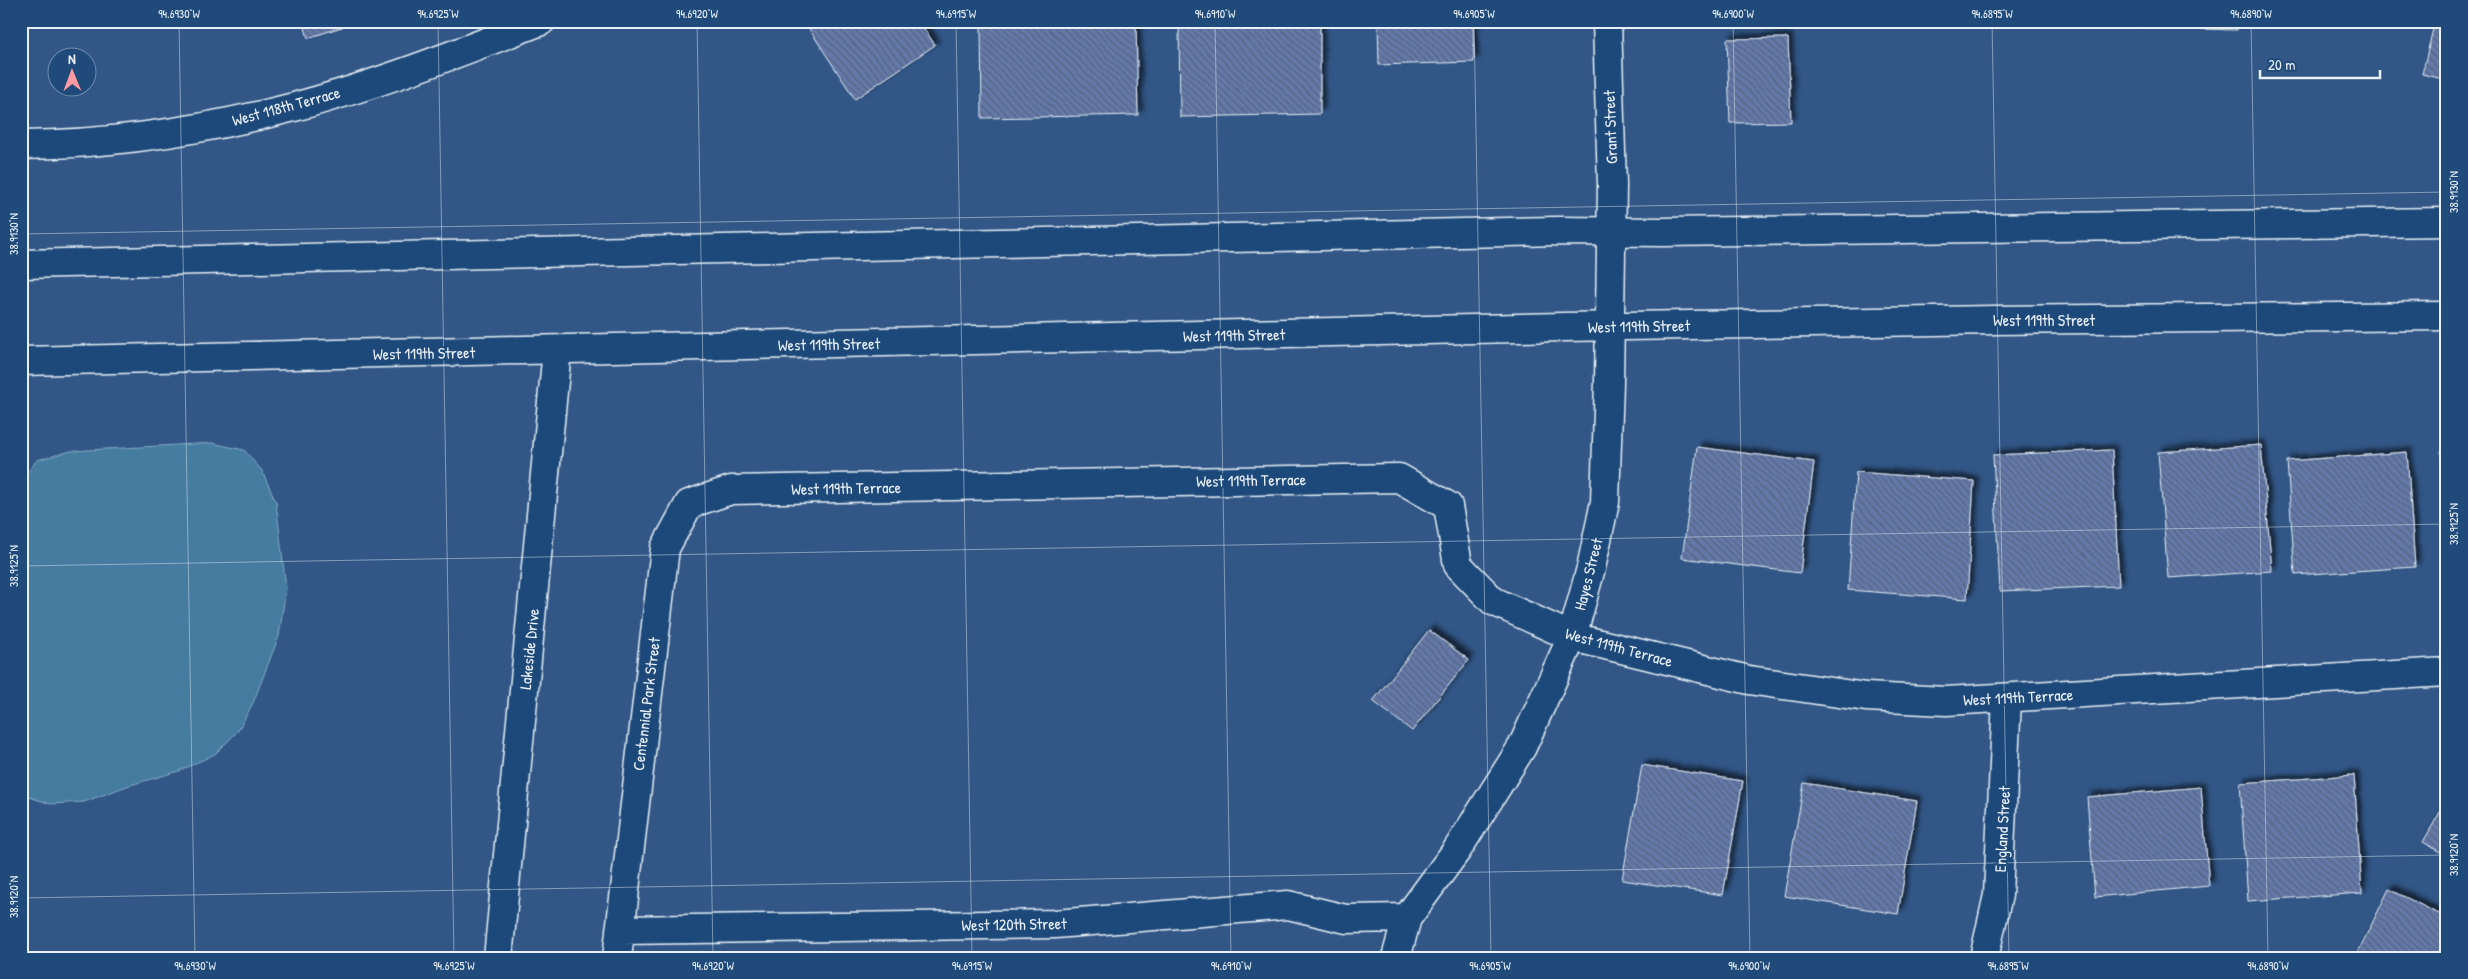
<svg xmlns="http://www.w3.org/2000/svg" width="2468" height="979" viewBox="0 0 2468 979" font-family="'Patrick Hand',sans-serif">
  <defs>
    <pattern id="building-back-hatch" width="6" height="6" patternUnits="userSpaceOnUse" patternTransform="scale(1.25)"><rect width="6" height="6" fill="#6479a8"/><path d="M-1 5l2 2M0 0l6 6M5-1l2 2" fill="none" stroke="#56637e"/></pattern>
    <filter id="shadow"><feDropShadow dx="4.5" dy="-4.5" stdDeviation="2.5" flood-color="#0009"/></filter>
  </defs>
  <rect width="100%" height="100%" fill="#325787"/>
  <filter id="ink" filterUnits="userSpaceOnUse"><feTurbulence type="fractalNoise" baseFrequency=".02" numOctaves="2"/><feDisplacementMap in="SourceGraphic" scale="10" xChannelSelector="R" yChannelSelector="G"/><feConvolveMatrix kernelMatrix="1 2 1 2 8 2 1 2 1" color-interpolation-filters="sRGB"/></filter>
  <g filter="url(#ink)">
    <!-- water -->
    <path fill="#447ba0" stroke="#86aac3" d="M212 443 244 450 262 471 276 502 286 588 279 636 253 703 238 731 215 754 179 771 127 786 84 802 51 804 26 796 21 788V481L37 460 71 451Z"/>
    <!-- building -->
    <path fill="url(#building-back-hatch)" stroke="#e8f1f8" filter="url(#shadow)" d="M303 21H360L308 38Z
      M804 21H919L935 45 855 99Z
      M1136 21 1138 115 982 118 981 23Z
      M1179 21H1320V114L1180 117Z
      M1378 21H1473L1474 62 1379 65Z
      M2129 21H2237V30L2129 27Z
      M2435 21H2447V80L2422 74Z
      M1788 38 1791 122 1730 123 1727 39Z
      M2261 445 2272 571 2168 578 2158 452Z
      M1697 447 1814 462 1800 573 1682 558Z
      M2112 450 2119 586 2000 591 1993 455Z
      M2447 450V566H2446L2441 451Z
      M2407 452 2415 567 2295 575 2287 461Z
      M1856 472 1974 481 1967 599 1848 590Z
      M1429 630 1469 660 1412 731 1373 701Z
      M1642 765 1743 781 1723 895 1622 880Z
      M2354 775 2362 893 2248 901 2240 783Z
      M1804 783 1917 801 1898 914 1784 896Z
      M2201 787 2209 886 2095 897 2087 797Z
      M2447 800V856L2423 842Z
      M2389 889 2447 918V958H2355Z"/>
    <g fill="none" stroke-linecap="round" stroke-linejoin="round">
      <!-- minor casing -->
      <g stroke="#e8f1f8" stroke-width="31">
        <path id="minor" d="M21 145C113 144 205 130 294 107 378 85 460 52 541 21
          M620 930 1055 924 1288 905 1346 919 1407 918
          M498 958 557 350
          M617 958 665 548 689 504 731 490 1399 478 1448 506 1458 565 1493 601 1572 637 1749 680 1866 697 1946 701 2447 672
          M1396 958 1407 918 1457 850 1522 747 1572 637 1591 568 1605 502 1609 382 1612 185 1607 21
          M1984 958 1998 895 2007 698"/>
      </g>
      <!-- primary casing -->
      <g stroke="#e8f1f8" stroke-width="31">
        <path id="primary" d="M21 264 1558 231 1662 232 2447 222
          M21 361 1563 327 1994 320 2447 316"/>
      </g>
      <!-- minor -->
      <use href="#minor" stroke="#1f4a7a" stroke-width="28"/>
      <!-- primary -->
      <use href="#primary" stroke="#1f4a7a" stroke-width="28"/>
    </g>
  </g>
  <!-- ticks -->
  <path fill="none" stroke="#e8f1f8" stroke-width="1" stroke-opacity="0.45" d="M179 21 195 958M438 21 454 958M697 21 713 958M956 21 972 958M1215 21 1231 958M1474 21 1491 958M1733 21 1750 958M1992 21 2009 958M2251 21 2268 958M21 234 2447 192M21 566 2447 524M21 898 2447 855"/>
  <g text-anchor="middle" stroke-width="4" stroke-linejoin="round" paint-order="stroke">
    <!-- street labels -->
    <g font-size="16" fill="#e8f1f8" stroke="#1f4a7a">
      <text transform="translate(286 106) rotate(-15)" y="6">West 118th Terrace</text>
      <text transform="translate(1610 127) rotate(-92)" y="6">Grant Street</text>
      <text x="2044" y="326">West 119th Street</text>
      <text transform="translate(1639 326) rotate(-1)" y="6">West 119th Street</text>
      <text transform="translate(1234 335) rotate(-1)" y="6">West 119th Street</text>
      <text transform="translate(829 344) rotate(-1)" y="6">West 119th Street</text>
      <text transform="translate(424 353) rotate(-1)" y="6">West 119th Street</text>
      <text transform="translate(1251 480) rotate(-1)" y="6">West 119th Terrace</text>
      <text transform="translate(846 488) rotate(-1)" y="6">West 119th Terrace</text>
      <text transform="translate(1588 574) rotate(-76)" y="6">Hayes Street</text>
      <text transform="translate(1619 647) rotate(15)" y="6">West 119th Terrace</text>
      <text transform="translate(529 649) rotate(-84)" y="6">Lakeside Drive</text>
      <text transform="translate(2018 697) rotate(-3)" y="6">West 119th Terrace</text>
      <text transform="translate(646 704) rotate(-83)" y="6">Centennial Park Street</text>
      <text transform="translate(2002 829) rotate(-87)" y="6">England Street</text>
      <text transform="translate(1014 924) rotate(-1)" y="6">West 120th Street</text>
    </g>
  </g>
  <!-- margin -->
  <rect width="2468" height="979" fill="none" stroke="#1f4a7a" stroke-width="55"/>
  <!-- north arrow -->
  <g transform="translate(72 72) rotate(359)"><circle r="24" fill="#1f4a7a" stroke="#6f8dac"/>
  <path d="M0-4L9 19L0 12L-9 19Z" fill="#ff9aa2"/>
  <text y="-8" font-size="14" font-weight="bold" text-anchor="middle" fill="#e8f1f8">N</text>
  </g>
  <!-- scale -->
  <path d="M2260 70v8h120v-8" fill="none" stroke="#e8f1f8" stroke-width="2.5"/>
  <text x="2268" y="70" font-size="15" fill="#e8f1f8" stroke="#1f4a7a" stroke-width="4" paint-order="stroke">20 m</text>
  <rect x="28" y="28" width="2412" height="924" fill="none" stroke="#e8f1f8" stroke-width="2"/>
  <g font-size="12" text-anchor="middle" fill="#e8f1f8">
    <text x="179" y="18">94.6930°W</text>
    <text x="438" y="18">94.6925°W</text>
    <text x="697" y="18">94.6920°W</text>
    <text x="956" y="18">94.6915°W</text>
    <text x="1215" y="18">94.6910°W</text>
    <text x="1474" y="18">94.6905°W</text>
    <text x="1733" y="18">94.6900°W</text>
    <text x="1992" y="18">94.6895°W</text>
    <text x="2251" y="18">94.6890°W</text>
    <text transform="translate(2454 192) rotate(-90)" y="4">38.9130°N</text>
    <text transform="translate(14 234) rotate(-90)" y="4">38.9130°N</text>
    <text transform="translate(2454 524) rotate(-90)" y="4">38.9125°N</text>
    <text transform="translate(14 566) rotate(-90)" y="4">38.9125°N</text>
    <text transform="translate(2454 855) rotate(-90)" y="4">38.9120°N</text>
    <text transform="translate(14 897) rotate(-90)" y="4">38.9120°N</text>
    <text x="195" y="970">94.6930°W</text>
    <text x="454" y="970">94.6925°W</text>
    <text x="713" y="970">94.6920°W</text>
    <text x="972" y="970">94.6915°W</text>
    <text x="1231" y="970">94.6910°W</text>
    <text x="1490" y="970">94.6905°W</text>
    <text x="1749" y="970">94.6900°W</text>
    <text x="2008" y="970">94.6895°W</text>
    <text x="2268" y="970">94.6890°W</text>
  </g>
</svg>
